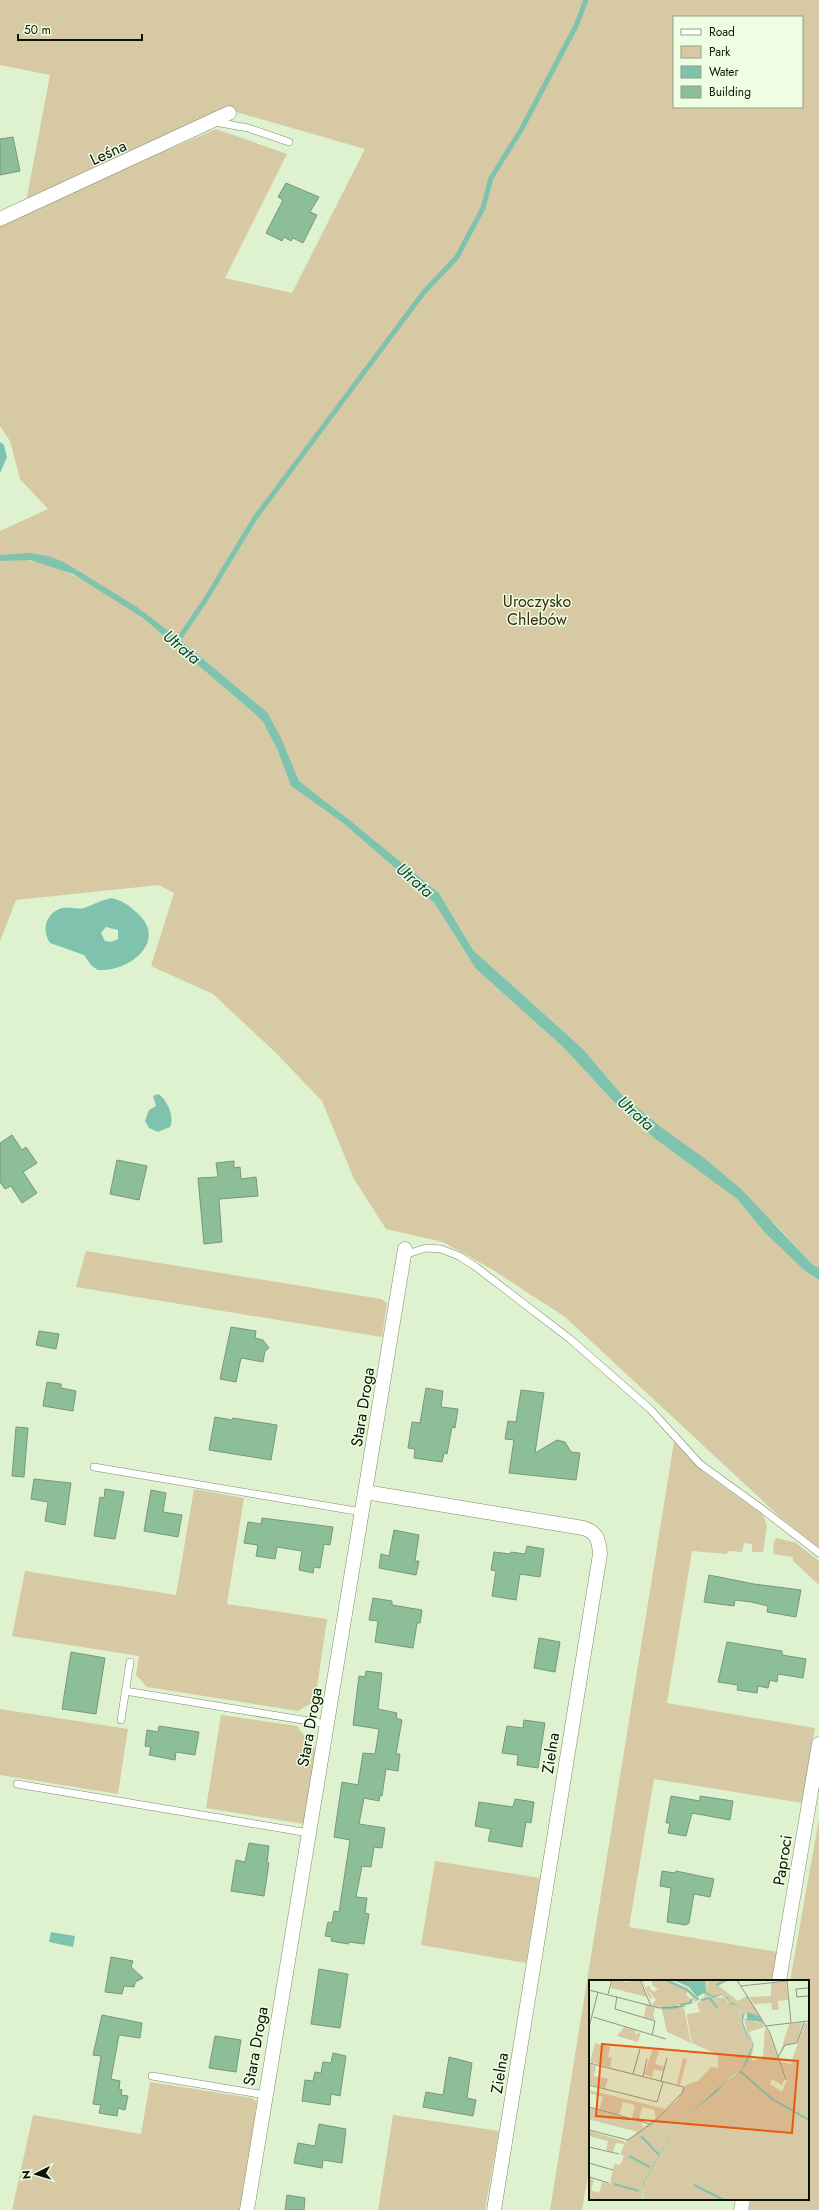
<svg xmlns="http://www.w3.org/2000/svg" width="819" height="2210" viewBox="0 0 819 2210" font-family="Jost,sans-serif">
  <rect width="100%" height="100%" fill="#dff2d0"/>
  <!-- green -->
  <path fill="#d7c9a4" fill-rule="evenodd" d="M0 0H819V1268L812 1264 776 1225 623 1096 583 1049 473 950 439 893 352 822 299 781 267 712 179 639 64 562 0 555V531L48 509 20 479 10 441 0 426V222L216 129 287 154 225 278 292 293 365 149 226 109 26 202 50 75 0 65ZM674 17H802V107H674Z
    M17 559C65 563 103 592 143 618L255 714 263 722 277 749 291 786 343 823 426 895 435 904 476 969 563 1047 615 1103 654 1138 737 1199 765 1233 805 1271 819 1280V1548L780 1517 565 1317 493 1270 443 1242 386 1229 354 1179 322 1101 276 1053 213 994 151 966 174 893 159 885 16 900 0 941V561Z
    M86 1251 381 1299 387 1303 382 1337 76 1287Z
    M674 1442 706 1474 763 1515 767 1526 763 1552H752V1544L744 1543 742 1552 728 1551 727 1554 692 1551 667 1703 815 1728 802 1803 654 1779 629 1927 778 1952 773 1981H590V2164L582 2210H550Z
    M194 1489 244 1498 227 1604 327 1619 315 1701 298 1711 147 1687 136 1675 139 1656 12 1636 25 1571 176 1595Z
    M777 1538 796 1543 819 1561V1585L793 1561V1557L773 1554 774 1541Z
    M0 1709 128 1729 118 1794 0 1775Z
    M221 1715 297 1726 317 1752 304 1824 206 1808Z
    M819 1819V2210H749L751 2199H808V1981H790Z
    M435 1861 540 1878 526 1963 421 1945Z
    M150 2082 252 2098 257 2102 241 2210H12L33 2115 141 2134Z
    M393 2115 499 2131 485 2210H378Z"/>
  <!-- water -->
  <path fill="#7fc3ae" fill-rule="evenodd" d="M0 442 4 445 7 457 0 473Z
    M29 553 48 556 64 562 137 607 179 639 267 712 281 738 299 781 352 822 439 893 473 950 583 1049 623 1096 662 1128 704 1158 741 1189 812 1264 819 1268V1280L805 1271 765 1233 737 1199 654 1138 615 1103 563 1047 476 969 435 904 426 895 343 823 291 786 277 749 263 722 255 714 143 618 73 574 30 560 0 561V555Z
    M111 898C121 900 127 904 135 911 170 939 131 972 98 970L92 966 84 955 50 943C41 929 46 913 62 908 69 906 77 910 84 908 93 905 101 900 111 898ZM106 927 118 930V939L111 942 105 941 101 933Z
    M158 1094C167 1099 175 1117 170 1127L158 1132 149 1128 145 1121 149 1110 156 1106 153 1096Z
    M51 1932 75 1936 73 1947 49 1942Z"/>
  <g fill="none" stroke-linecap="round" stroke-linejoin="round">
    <!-- stream -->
    <path stroke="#7fc3ae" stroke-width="5" d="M176 643 204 602 255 518 424 292 457 257 483 208 491 178 521 130 576 26 586 0"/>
  </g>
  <!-- building -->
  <path fill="#8cbe98" stroke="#78977f" d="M13 137 20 171 0 175V139Z
    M286 183 319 197 310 212 317 215 303 243 293 238 291 241 284 237 282 241 266 233 283 200 278 197Z
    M12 1135 22 1150 26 1147 37 1163 23 1172 37 1193 22 1203 11 1186 5 1189 0 1182V1143Z
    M117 1160 147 1166 139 1200 110 1194Z
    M234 1161V1168L240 1167 241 1179 256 1177 258 1196 219 1199 222 1242 204 1244 198 1178 218 1177 216 1163Z
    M231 1327 256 1331 255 1338 263 1340 269 1348 265 1351 263 1362 241 1358 236 1382 220 1379Z
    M39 1331 59 1334 56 1349 36 1345Z
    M47 1382 61 1384V1388L76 1391 73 1411 43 1406Z
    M426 1388 443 1391 441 1407 458 1409 455 1428 452 1427 447 1454 444 1453 442 1462 414 1458 415 1449 408 1448 412 1422 420 1423Z
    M521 1390 544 1393 535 1453 557 1440 565 1442 571 1452 580 1453 576 1480 509 1473 514 1440 505 1439 508 1421 516 1422Z
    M215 1417 232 1420 233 1418 277 1425 271 1460 209 1450Z
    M16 1427 28 1428 24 1477 12 1476Z
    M34 1479 71 1483 65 1525 45 1521 48 1502 31 1499Z
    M105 1489 124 1492 115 1539 94 1536 100 1497 104 1498Z
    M151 1490 166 1493 163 1512 182 1515 178 1537 144 1531Z
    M262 1518 333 1527 330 1545 324 1544 320 1568 314 1567 313 1573 299 1570 302 1551 277 1547 275 1559 256 1556 258 1545 244 1543 248 1522 261 1524Z
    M394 1530 419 1535 415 1561H419L416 1575 379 1568 381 1554 389 1556Z
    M527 1546 544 1549 540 1577 520 1574 516 1600 492 1596 496 1571 491 1570 494 1552 510 1554 511 1552 525 1554Z
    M709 1575 754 1584 801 1590 796 1617 767 1612 768 1606 751 1602 735 1600 734 1606 704 1602Z
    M373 1598 392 1601V1605L422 1610 420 1623H417L413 1648 375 1642 378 1621 369 1620Z
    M539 1638 560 1642 555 1672 534 1668Z
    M727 1642 782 1651V1655L806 1659 803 1678 778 1674 777 1682 770 1680 768 1688 758 1686 757 1693 737 1690 738 1685 718 1682Z
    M71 1652 105 1658 96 1714 62 1709Z
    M366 1671 382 1673 378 1709 397 1713 396 1718 402 1720 396 1754H400L398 1771 386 1769 382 1796 380 1795 379 1801 364 1798 359 1824 385 1828 382 1848 374 1847 371 1867 362 1866 356 1897 367 1898 365 1913 369 1914 364 1944 349 1942 348 1944 331 1941 332 1937 325 1936 328 1922 332 1923 334 1911 339 1912 350 1840 334 1837 342 1782 358 1785 363 1753 375 1754 379 1729 353 1725 359 1676 365 1677Z
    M524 1720 545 1723 538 1768 517 1765 518 1755 502 1753 507 1726 523 1728Z
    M159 1726 199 1732 195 1755 176 1752 175 1760 149 1755 151 1747 145 1746 147 1730 158 1732Z
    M671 1796 700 1801V1796L733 1801 730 1820 692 1813 686 1836 668 1833 670 1823H666Z
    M515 1799 534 1802 531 1823 526 1822 522 1847 488 1841 491 1829 475 1826 479 1802 513 1807Z
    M249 1843 269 1846 267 1862 269 1863 264 1896 231 1891 236 1860 245 1862Z
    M662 1871 675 1873 676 1871 714 1879 710 1897 694 1894 689 1923 686 1925 667 1922 671 1888 660 1886Z
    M111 1957 133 1961 131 1967 143 1978 135 1982 134 1987 124 1986 122 1994 105 1992Z
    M319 1969 348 1974 340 2028 311 2024Z
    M102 2015 142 2023 140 2038 119 2035 111 2079 120 2081 119 2089 122 2090 121 2095 128 2096 125 2110 118 2108 117 2116 99 2113 101 2105 93 2104 101 2056 93 2055Z
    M215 2036 241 2040 236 2072 209 2068Z
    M333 2053 346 2056 340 2096 331 2094 330 2105 302 2101 305 2080 313 2081 315 2072 321 2073 323 2062 331 2063Z
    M449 2057 472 2063 467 2098 476 2100 473 2116 423 2107 426 2092 443 2095Z
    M319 2124 346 2129 342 2163 323 2160 322 2168 294 2163 298 2143 315 2146Z
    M287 2195 305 2198 304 2210H285Z"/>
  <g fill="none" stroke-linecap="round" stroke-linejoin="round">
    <!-- service casing -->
    <g stroke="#7c8d6e" stroke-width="8">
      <path id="service" d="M215 122 248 128 289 142
        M404 1255 426 1248 441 1249 459 1256 476 1267 570 1339 650 1409 700 1464 762 1509 819 1553
        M94 1467 362 1512
        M125 1691 327 1724
        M121 1720 130 1662
        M17 1784 309 1833
        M152 2076 265 2095"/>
    </g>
    <!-- minor casing -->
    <g stroke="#7c8d6e" stroke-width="15">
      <path id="minor" d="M0 219 229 113
        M365 1492 583 1528C597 1532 599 1540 600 1554L494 2210
        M779 1981 819 1744
        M247 2210 405 1249
        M741 2210 743 2199"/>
    </g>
    <!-- service -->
    <use href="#service" stroke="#fff" stroke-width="7"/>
    <!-- minor -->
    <use href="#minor" stroke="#fff" stroke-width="14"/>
  </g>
  <g text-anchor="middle" stroke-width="3" stroke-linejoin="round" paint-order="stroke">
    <!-- street labels -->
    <g font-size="16" fill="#0c1207" stroke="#eefee2">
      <text transform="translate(108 152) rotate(-25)" y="6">Leśna</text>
      <text transform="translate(362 1407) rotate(-81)" y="6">Stara Droga</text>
      <text transform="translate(309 1727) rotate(-80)" y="6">Stara Droga</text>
      <text transform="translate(550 1753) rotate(-81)" y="6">Zielna</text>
      <text transform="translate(782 1860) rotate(-81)" y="6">Paproci</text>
      <text transform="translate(255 2046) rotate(-80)" y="6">Stara Droga</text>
      <text transform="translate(499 2073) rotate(-81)" y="6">Zielna</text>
    </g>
    <!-- park labels -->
    <g font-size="16" fill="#332a10" stroke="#eefee2">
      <text x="537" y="607">Uroczysko<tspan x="537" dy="18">Chlebów</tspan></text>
    </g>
    <!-- water labels -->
    <g font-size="17" font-style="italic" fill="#104b3d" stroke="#eefee2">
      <text transform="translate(182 647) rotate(40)" y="6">Utrata</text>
      <text transform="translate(415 880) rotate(41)" y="6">Utrata</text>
      <text transform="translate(636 1113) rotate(42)" y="6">Utrata</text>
    </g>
  </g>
  <!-- overview -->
  <g transform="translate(589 1980)">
    <rect width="220" height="220" fill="#dff2d0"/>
    <path d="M24 0 37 2 50 0 58 17 22 8ZM52 0H58L54 2 56 6 59 9 58 6H61V9L65 12 69 9 64 6 62 0H80L99 8 110 20 106 22 99 12 97 14 105 23 73 28 64 26 63 24 71 16 67 20 59 10 63 18 61 19ZM116 0H118V12L119 0H138L130 6 149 21 158 16 156 12 173 38 175 47 160 52 165 65 162 78 164 81 174 76 176 48 180 52 196 99 193 105 183 99 181 104 193 112 198 100 191 82 202 84 215 44 220 42V220H54L55 202 87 147 107 128 127 113 137 101 144 99 153 89 119 116 88 145 54 202 53 220H0V198L5 200 2 210 10 213 13 202 21 204 24 188 30 175 26 184 31 185 35 176 31 174 37 161 88 121 97 105 109 101 122 87 129 88V75L103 63 98 37V34L111 32 108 24 116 16 114 13 125 18 137 17 138 21 142 24 147 25 154 35 153 43 158 58 160 59 155 38 170 43 171 37 158 32 155 37 152 30 147 24 140 22 138 16 133 14 125 16 117 12ZM197 2 199 20 189 21 190 30H183L182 23 165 24 158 13 161 17 182 16V3ZM51 23 69 29 66 28 64 34 66 40 55 37 57 26ZM93 27 95 28 102 63 78 52 73 30ZM213 43 208 62 195 66 190 77 200 44ZM35 47 47 51 46 54 52 52 49 62 28 56ZM6 63 21 67 19 77 23 78 21 87 1 82ZM64 69 70 71 66 84 76 87 74 91 65 89 63 97 55 94ZM94 78 98 79 91 105 88 104ZM0 84 7 86 5 96 19 99 16 108 0 104ZM0 110 76 129 68 137 66 136V130L53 127 50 140 43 138 46 125 34 122 30 135 10 130 14 117 0 113ZM0 128 52 142 55 148 49 152 2 140 0 142ZM0 151 35 161 36 164 27 163 24 172 17 170 19 161 0 156Z" fill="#d7c9a4"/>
    <path d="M84 0H116L117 12 125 16 132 14 139 17 140 22 147 24 152 30 155 36 154 42 160 59 163 62 164 66 159 81 153 90 144 99 137 101 127 113 107 128 87 147 55 202 53 220 54 202 86 148 107 127 137 101 144 98 153 89 163 66V62L158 58 153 43V32L147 25 141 24 137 17 132 15 125 18 115 13 108 17 100 7ZM158 32 170 36 173 42 158 40Z" fill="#7fc3ae"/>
    <path fill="none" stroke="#7fc3ae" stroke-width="2" d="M77 0 98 10 110 20M127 5 138 0M112 20 121 18 128 28M91 25 101 23 103 19M73 29 90 27M151 91 183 119 220 140M52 156 70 175M40 176 61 187M25 204 50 211M105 205 135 220"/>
    <path fill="none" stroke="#8b9880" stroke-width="1" d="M51 0 62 26M148 0 181 53 197 100M198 1 202 43M152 6 198 1M220 8 207 9 208 17 220 16M0 10 70 28 96 26M19 14 23 0M28 16 26 29 66 41 63 55M4 37 77 59M176 46 220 41M0 47 9 12M189 77 196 65 208 63 215 42M0 83 95 107M44 94 51 69M54 96 58 79M72 101 78 78M0 105 68 122 74 102M0 127 61 144M0 150 39 160 65 142 93 113 95 107M0 167 30 174M0 183 24 190M0 197 20 203"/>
    <path fill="#e8590c" fill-opacity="0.15" stroke="#e8590c" stroke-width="2" d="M13 64 209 81 203 153 7 136Z"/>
    <rect width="220" height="220" fill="none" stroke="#0c1207" stroke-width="2"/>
  </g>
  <!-- legend -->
  <rect x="673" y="16" width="130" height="92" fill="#eefee2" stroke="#94a08a"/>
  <rect x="681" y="29" width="20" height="6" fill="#ffffff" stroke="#94a08a"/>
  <text x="709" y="36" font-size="12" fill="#0c1207">Road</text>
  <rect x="681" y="46" width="20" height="12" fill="#d7c9a4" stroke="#94a08a"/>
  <text x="709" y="56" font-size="12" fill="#0c1207">Park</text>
  <rect x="681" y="66" width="20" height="12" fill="#7fc3ae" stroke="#94a08a"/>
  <text x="709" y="76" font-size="12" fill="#0c1207">Water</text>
  <rect x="681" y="86" width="20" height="12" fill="#8cbe98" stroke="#94a08a"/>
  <text x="709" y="96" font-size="12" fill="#0c1207">Building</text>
  <!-- north arrow -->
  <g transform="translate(36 2174) rotate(265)" stroke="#eefee2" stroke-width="3" paint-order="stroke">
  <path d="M0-3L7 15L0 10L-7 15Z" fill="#0c1207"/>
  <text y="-6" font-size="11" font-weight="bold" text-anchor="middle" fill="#0c1207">N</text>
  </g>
  <!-- scale -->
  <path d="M18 34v6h124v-6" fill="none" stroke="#0c1207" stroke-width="2"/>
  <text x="24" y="34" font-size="12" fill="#0c1207" stroke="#eefee2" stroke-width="3" paint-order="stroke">50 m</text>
</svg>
